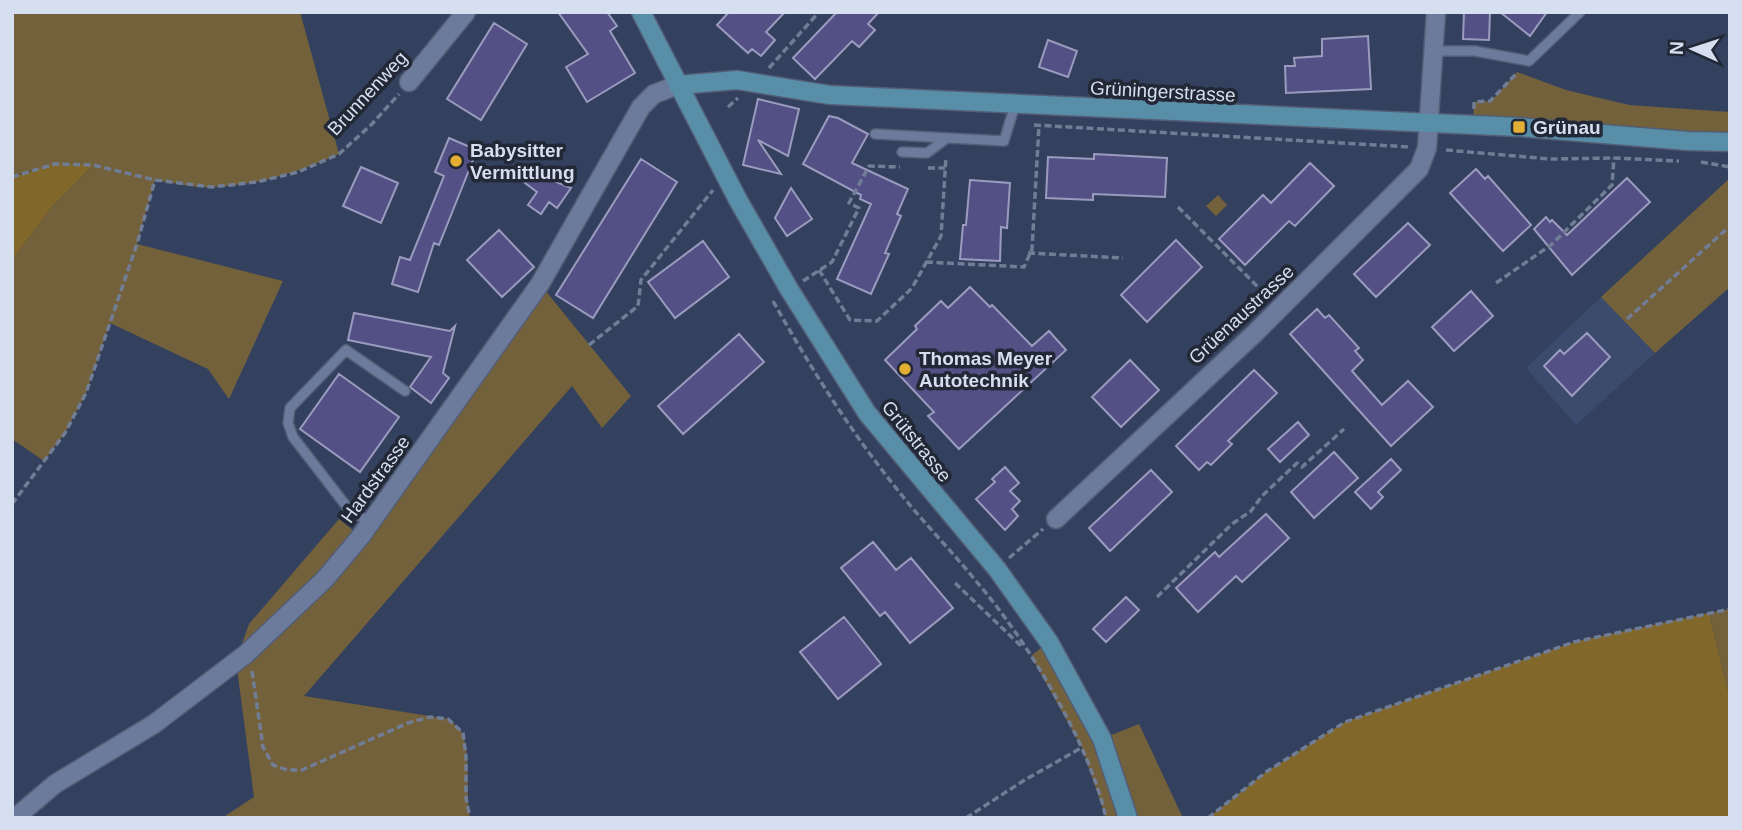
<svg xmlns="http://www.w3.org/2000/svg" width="1742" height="830" viewBox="0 0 1742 830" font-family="Arial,sans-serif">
  <rect width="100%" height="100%" fill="#34415e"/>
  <!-- built -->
  <path fill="#3b4b6e" d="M1601 297 1655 353 1576 425 1526 368Z"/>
  <!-- green -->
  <path fill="#73613c" d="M12 12H300L339 154C299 172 259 185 214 187 195 188 174 183 155 180L137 244 283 281 229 399 208 369 110 323 86 393 65 433 44 461 12 439V260L53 206 92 166 27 171 12 177Z
    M1517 72 1566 90 1629 105 1730 112V141L1473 125 1474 102 1491 101Z
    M1730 178V287L1655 353 1601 297Z
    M1218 195 1227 205 1216 216 1206 206Z
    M540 284 631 396 602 428 572 386 304 696 448 719C453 723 461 729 463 735 471 758 465 792 470 818H222L254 797 236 661 249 624 339 519 360 536Z
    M1730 609V699L1709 613Z
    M1049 642 1101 739 1139 724 1183 818H1106L1082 748 1031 656Z"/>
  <!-- forest -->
  <path fill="#82672a" d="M55 164 93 165 53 206 12 260V177Z
    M1709 613 1730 699V818H1208L1266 772 1345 722 1574 642Z"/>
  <!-- building -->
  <path fill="#535085" stroke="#9b9bbf" stroke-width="2" d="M558 12H607L617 26 610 31 635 73 587 102 566 67 588 54Z
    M729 12H785L766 32 775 40 761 56 752 49 748 53 717 25Z
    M837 12H879L868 24 875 30 859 47 852 41 815 79 793 58Z
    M1464 12H1490L1489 40 1463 39Z
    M1500 12H1547L1530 36Z
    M494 23 527 44 481 120 447 99Z
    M1368 36 1371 89 1286 93 1285 66H1295L1294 58 1322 56V39Z
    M1048 40 1077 51 1068 77 1039 67Z
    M758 99 799 109 788 156 758 140 781 174 743 165Z
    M829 116 838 118 868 134 852 163 908 189 897 214 901 216 885 253 889 254 871 294 837 279 871 204 860 199 861 195 803 164Z
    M449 138 477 150 439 245 434 243 418 292 392 284 400 257 410 260 444 176 435 172Z
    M1094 154 1167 158 1165 197 1093 194V200L1046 198 1048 157 1094 159Z
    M641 159 677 182 593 318 556 295Z
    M1310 163 1334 186 1295 226 1289 221 1245 265 1219 239 1263 195 1271 203Z
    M361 167 398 183 381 223 343 206Z
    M1476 169 1485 179 1488 176 1531 225 1503 251 1450 193Z
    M532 172 571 188 557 208 549 202 541 214 528 205 537 192 525 183Z
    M1627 178 1650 202 1572 275 1534 229 1546 217 1550 222 1552 220 1567 235Z
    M970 180 1010 183 1007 228 1001 227 1000 261 960 259 963 225H966Z
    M791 188 812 219 787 236 775 218Z
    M1408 223 1430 245 1376 297 1354 274Z
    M499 230 534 267 502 297 467 260Z
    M1176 240 1202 267 1147 322 1121 295Z
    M703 241 729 277 675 318 648 282Z
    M970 287 990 307 992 305 1032 346 1049 331 1066 350 959 449 928 416 934 412 885 360 917 329 915 326 941 301 948 308Z
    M1471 291 1493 316 1454 351 1432 327Z
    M1317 309 1325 318 1329 315 1359 348 1355 351 1363 360 1352 371 1382 405 1408 381 1433 407 1391 446 1290 334Z
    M354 313 450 331 455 326 443 373 449 378 431 403 410 387 431 357 348 340Z
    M1587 333 1610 357 1572 396 1544 366 1560 350 1564 354Z
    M739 334 764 362 683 434 658 406Z
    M1130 360 1159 390 1121 427 1092 397Z
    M1254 370 1277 393 1228 441 1232 444 1211 465 1207 462 1199 470 1176 446Z
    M339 374 399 417 360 472 300 429Z
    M1298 422 1309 435 1280 462 1268 449Z
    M1334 452 1358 478 1314 518 1291 492Z
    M1391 459 1401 470 1378 492 1383 497 1371 509 1355 492Z
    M1005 467 1019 483 1010 491 1020 501 1012 509 1018 516 1005 530 976 499 995 482 992 479Z
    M1151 470 1172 492 1110 551 1089 528Z
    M1266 514 1289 538 1242 582 1236 576 1198 612 1176 588 1215 552 1219 557Z
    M873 542 896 570 911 558 953 608 910 643 885 612 880 616 841 568Z
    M1126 597 1139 610 1106 642 1093 629Z
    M844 617 881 664 838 699 800 652Z"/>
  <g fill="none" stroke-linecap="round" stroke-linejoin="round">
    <!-- service casing -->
    <g stroke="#535e76" stroke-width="12">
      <path id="service" d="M1434 51H1475L1529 61 1580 12
        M875 134 1004 141 1015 105
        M902 152 927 153 947 138
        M370 523 347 507 293 437 288 423 290 408 346 350 405 391"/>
    </g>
    <!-- minor casing -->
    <g stroke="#535e76" stroke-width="21">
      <path id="minor" d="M409 82 466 12
        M1056 519 1254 334 1419 169 1427 148 1436 12
        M15 818 55 784 154 724 246 654 325 579 361 536 540 284 641 107 654 94 678 85"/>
    </g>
    <!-- secondary casing -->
    <g stroke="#535e76" stroke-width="21">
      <path id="secondary" d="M641 12 738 200 789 289 867 413 997 569 1049 642 1102 739 1128 818
        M678 85 737 80 830 95 1519 127 1688 141 1730 142"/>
    </g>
    <!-- path -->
    <path stroke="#717d95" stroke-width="3.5" stroke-dasharray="7 3.5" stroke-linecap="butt" d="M769 68 819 12
      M728 107 738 98
      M1474 109V102L1490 101 1517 73
      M1034 125 1410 147
      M1446 150 1550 159 1614 158 1679 161
      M1701 162 1730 167
      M928 168H945
      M12 177 55 164 93 165 155 180 212 187 257 182 298 172 339 154 372 124 399 94
      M1178 207 1268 297
      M1028 253 1123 258
      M926 262 1024 267 1032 249 1039 125
      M819 270 850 320 877 321 912 288 941 236 946 157
      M803 281 832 262 859 208 849 203 869 166 900 167
      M1496 283 1551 245 1612 185 1614 158
      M773 301C810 367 849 429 896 488 921 520 950 549 976 581 1026 639 1090 743 1106 818
      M1627 319 1730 226
      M589 345 638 306 641 280 713 190
      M12 504 65 433 86 393 137 244 155 180
      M1009 558 1043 529
      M955 583 1022 647
      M1157 597 1232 524 1251 511 1262 496 1297 463 1302 467 1344 429
      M252 671 263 747 273 765 287 770H302L408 723 430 717 448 719 463 733 466 757V798L470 818
      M966 818 1023 781 1081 748
      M1208 818 1266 772 1345 722 1574 642 1730 609"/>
    <!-- service -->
    <use href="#service" stroke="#6c7b9b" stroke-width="9"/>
    <!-- minor -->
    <use href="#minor" stroke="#6c7b9b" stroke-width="18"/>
    <!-- secondary -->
    <use href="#secondary" stroke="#598ea8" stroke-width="18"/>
  </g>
  <!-- markers -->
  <g fill="#e2af34" stroke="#222835" stroke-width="2.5">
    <rect x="1512" y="120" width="14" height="14" rx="3.5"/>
    <circle cx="456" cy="161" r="7"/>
    <circle cx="905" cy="369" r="7"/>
  </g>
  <g text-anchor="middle" stroke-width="7" stroke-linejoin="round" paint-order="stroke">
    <!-- street labels -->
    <g font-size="19" fill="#d6dff0" stroke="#222835">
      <text transform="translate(1163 91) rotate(3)" y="7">Grüningerstrasse</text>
      <text transform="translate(367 93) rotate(-47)" y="7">Brunnenweg</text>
      <text transform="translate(1241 314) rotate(-43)" y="7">Grüenaustrasse</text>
      <text transform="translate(917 441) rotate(51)" y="7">Grütstrasse</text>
      <text transform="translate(375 479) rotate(-54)" y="7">Hardstrasse</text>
    </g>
    <!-- poi labels -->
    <g font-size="19" font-weight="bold" fill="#d6dff0" stroke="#222835" text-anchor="start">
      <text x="1533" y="134">Grünau</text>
      <text x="470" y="157">Babysitter<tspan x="470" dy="22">Vermittlung</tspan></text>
      <text x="919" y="365">Thomas Meyer<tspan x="919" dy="22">Autotechnik</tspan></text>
    </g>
  </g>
  <!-- border -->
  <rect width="1742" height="830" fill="none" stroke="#d6dff0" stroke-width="28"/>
  <!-- north arrow -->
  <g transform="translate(1693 49) rotate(273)" stroke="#222835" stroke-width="5" paint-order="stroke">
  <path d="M0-5L12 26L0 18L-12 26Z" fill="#d6dff0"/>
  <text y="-10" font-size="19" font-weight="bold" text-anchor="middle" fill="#d6dff0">N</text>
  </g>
</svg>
